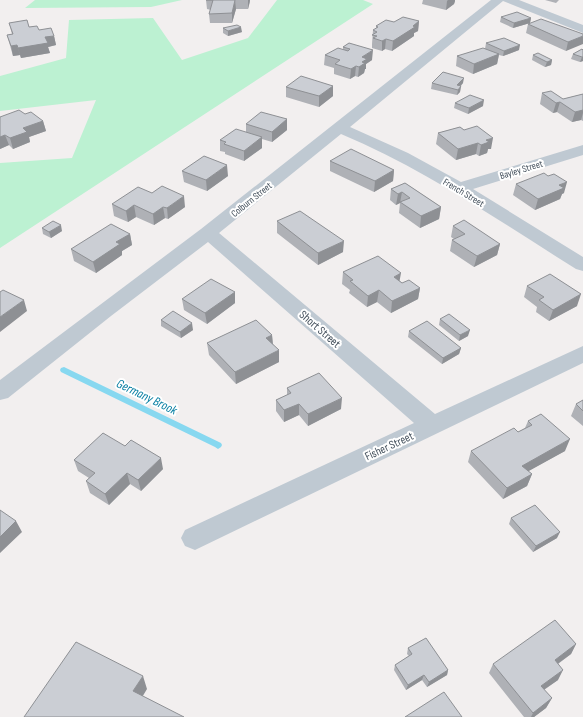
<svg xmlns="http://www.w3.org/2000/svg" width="583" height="717" viewBox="0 0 583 717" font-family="'Sofia Sans Condensed',sans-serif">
  <rect width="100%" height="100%" fill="#f2efef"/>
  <!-- green -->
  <path fill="#bcf1d2" d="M35 0H182L151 7 25 8Z
    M277 0H363L373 4 0 248V163L72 158 96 100 0 111V76L66 58 69 20 153 18 182 60 248 38Z"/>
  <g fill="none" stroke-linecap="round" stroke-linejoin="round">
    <!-- stream -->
    <path fill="#87d8f0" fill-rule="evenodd" d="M64 367 221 443 222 445 221 447 218 449 215 447 61 372 60 370 61 368Z"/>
    <!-- street -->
    <path fill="#bfc9d2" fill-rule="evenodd" d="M491 0H519L583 25V33L503 1 350 127 408 153 461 182 583 145V155L473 189 583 257V271L576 269C499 221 425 169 341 134L219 233 435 414 583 346V363L195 550 185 546 181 538 185 530 414 423 208 242 111 316 8 398 0 400V380L201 229Z"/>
  </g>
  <!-- wall -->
  <path fill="#afb1b6" d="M206 0H250V2L248 9H236L232 23H210L209 14 211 10 207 9Z
    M423 0H455V1L454 4 446 10 422 4Z
    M545 0H559L556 3Z
    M501 17 531 18 530 23 513 28 500 22Z
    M419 21 418 31 414 33V36L392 51 385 49 382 51 372 48V44L373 30 376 29V26L394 22Z
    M9 23 29 27 54 36 56 45 48 47 50 53 21 58 20 55 13 56 7 35 12 34Z
    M528 24 583 34 566 51 526 33Z
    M223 28 242 32 228 36 223 33Z
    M349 43 372 60 366 64V69H365L364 73 358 77 355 76 350 79 334 74V68L324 65 325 55 343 49V47Z
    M486 43 519 50 503 56 499 55 497 64 473 74 456 66 457 56 485 49Z
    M582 49 583 61 580 62 571 59 573 54Z
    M533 55 552 60 551 65 545 67 532 60Z
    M432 83H463L461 86 460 92 457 95 431 89Z
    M333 86V96L319 107 286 97V87Z
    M542 93 563 99 583 94V121L581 120 572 122 557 112 553 113 540 104Z
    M455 103 483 106 468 114 454 108Z
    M0 117 43 121 46 131 29 137 30 142 13 149 9 145 0 149Z
    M287 119V130L272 142 262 139V148L244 161 225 154V152L220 151V140L246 132V124Z
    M460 127 491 149H488L487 153 479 156 476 154 456 160 436 144 438 133Z
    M330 161 394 170 393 181 374 192 330 171Z
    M182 171 228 176 207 191 184 182Z
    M405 183 441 207 439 219 420 228 399 213 400 203 396 205 390 200 391 189Z
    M516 184 564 193 562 194 560 199 535 210 513 195Z
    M112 204 185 207 168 219 165 218 154 225 136 217 128 222 114 216Z
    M277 221 343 252 318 265 277 233Z
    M453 226 500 244 497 255 474 267 450 251 452 240 454 239 451 237Z
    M42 228 62 231 51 238 43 234Z
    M130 234 132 245 122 251V255L96 273 74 261 71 249Z
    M343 272 400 281 402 283 420 288 418 299 391 313 377 302 367 307 349 293 350 290 342 284Z
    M527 286 577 306 549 321 536 312 537 307 524 297Z
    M235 292V303L207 324 184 310 182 299Z
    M440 319 468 336 459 341 439 325Z
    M161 320 193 330 181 338 161 326Z
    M409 331 461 348 459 354 442 364 408 337Z
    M272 335 273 344 279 362 236 384 209 355 207 343Z
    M287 388 341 409 308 426 299 415 284 422 276 411V400L287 395Z
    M583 400V426L571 416 576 404Z
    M528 421 565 451 528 471 532 474 527 486 503 499 468 462 471 451 518 432 525 428Z
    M74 460 163 469 141 491 130 484 109 505 90 493 86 481 89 478 78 471Z
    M511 518 557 538 533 552 509 524Z
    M576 644 571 654 558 664V680L544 690 552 698 546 708 534 717H524L489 673 493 664Z
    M408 648 448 670 447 675 427 687 422 680 406 690 394 670 395 665 409 656 407 654Z"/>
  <!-- shaded-wall -->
  <path fill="#8e9094" d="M235 0 236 9 232 23V13Z
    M248 0H250L248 9Z
    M448 0H455V1L454 4 446 10 447 1Z
    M531 18 530 23 513 28 514 23Z
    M419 21 418 31 414 33V36L392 51 393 41Z
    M241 27 242 32 228 36V31Z
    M54 36 56 45 48 47 50 53 21 58 18 48 45 37Z
    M583 36V44L566 51 568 42Z
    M386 39 385 49 382 51V41Z
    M17 45 20 55 13 56 11 46Z
    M520 45 519 50 503 56 504 51Z
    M373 50 372 60 366 64V69H365L364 73 358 77 359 67 362 57Z
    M499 54 497 64 473 74 474 64Z
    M582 57H583V61L580 62Z
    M552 60 551 65 545 67 547 62Z
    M356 66 355 76 350 79 351 69Z
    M464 78 463 83 457 89V85Z
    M333 86V96L319 107V96Z
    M461 86 460 92 457 95 458 90Z
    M484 100 483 106 468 114 469 108Z
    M560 102 557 112 553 113 556 103Z
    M583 110V113L581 120 572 122 575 112Z
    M287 119V130L272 142V132Z
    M43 121 46 131 29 137 30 142 13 149 10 138 23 128Z
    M5 135 9 145 0 149V137Z
    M262 137V148L244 161V151Z
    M493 138 491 149H488L487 153 479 156 481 145 486 140Z
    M478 143 476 154 456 160 458 149Z
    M227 165 228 176 207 191 206 180Z
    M394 170 393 181 374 192 375 181Z
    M567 182 564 193 562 194 560 199 535 210 538 199 559 185Z
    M402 192 400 203 396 205 398 194Z
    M184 196 185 207 168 219 167 208Z
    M134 205 136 217 128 222 126 211Z
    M163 207 165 218 154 225 153 214Z
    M441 207 439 219 420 228 421 216Z
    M61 225 62 231 51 238 49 232Z
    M130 234 132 245 122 251V255L96 273 93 262 116 242Z
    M344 241 343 252 318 265V253Z
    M500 244 497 255 474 267 477 256Z
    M401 273 399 284 394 277Z
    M420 288 418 299 391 313 392 301Z
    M379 290 377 302 367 307 368 296Z
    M235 292V303L207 324 205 313Z
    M581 294 577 306 549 321 553 310Z
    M24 300 27 311 0 332V317Z
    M192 323 193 330 181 338 180 332Z
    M470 330 468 336 459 341 460 335Z
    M272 335 273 347 266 338Z
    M461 348 459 354 442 364 443 358Z
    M279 350V362L236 384 235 372Z
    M342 398 341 409 308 426V414Z
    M299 404V415L284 422V410Z
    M570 439 565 451 518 477 522 466Z
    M161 458 163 469 141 491 138 480Z
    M127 473 130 484 109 505 105 494Z
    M532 474 527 486 503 499 507 488Z
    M16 521 22 532 0 553V537Z
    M560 532 557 538 533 552 536 546Z
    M576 644 571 654 549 670 555 660Z
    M448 670 447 675 427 687 429 682Z
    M563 670 558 680 536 695 541 686Z
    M424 675 422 680 406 690 408 685Z
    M143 676 147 689 138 704 133 691Z
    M552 698 546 708 534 717H531L533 713Z"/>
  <!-- building -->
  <path fill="#cbced4" stroke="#8e9094" d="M206 0H235L232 13 209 14 213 0Z
    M517 12 531 18 514 23 501 17Z
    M403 17 419 21 413 26 415 27 393 41 386 39 382 41 373 38 377 36 372 35 377 32 373 30 378 27 376 26 386 20 394 22Z
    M541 19 583 34V36L568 42 528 24Z
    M27 20 29 27 37 26 39 30 51 28 54 36 45 37 48 43 18 48 17 45 11 46 7 35 13 34 9 23Z
    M237 25 241 27 228 31 223 28Z
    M504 38 520 45 504 51 486 43Z
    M349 43 373 50 362 57 367 59 362 62 365 63 359 67 356 66 351 69 335 64 340 60 325 55 338 48 348 51 350 49 343 47Z
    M483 48 499 54 474 64 457 56Z
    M582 49 583 50V57H582L573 54Z
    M538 53 552 60 547 62 533 55Z
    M443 72 464 78 457 85 461 86 458 90 432 83Z
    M301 76 333 86 319 96 286 87Z
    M551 91 563 99 583 94V110L575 112 560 102 556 103 542 93Z
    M470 95 484 100 469 108 455 103Z
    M19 110 25 114 31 112 43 121 23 128 27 132 10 138 5 135 0 137V117Z
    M261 112 287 119 272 132 246 124Z
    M477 126 493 138 486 140 489 142 481 145 478 143 458 149 438 133 460 127 464 130Z
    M236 129 262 137 244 151 224 144 226 142 220 140Z
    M351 149 394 170 375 181 330 161Z
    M204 156 227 165 206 180 182 171Z
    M544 173 548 176 554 174 567 182 559 185 564 188 538 199 516 184Z
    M405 183 441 207 421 216 400 202 410 198 402 192 398 194 391 189Z
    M162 186 184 196 167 208 163 207 153 214 134 205 126 211 112 204 138 187 152 193Z
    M300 211 344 241 318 253 277 221Z
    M464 220 500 244 477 256 452 240 465 234 453 226Z
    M53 221 61 225 49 232 42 228Z
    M111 224 130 234 116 242 120 244 93 262 71 249Z
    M378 256 401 273 394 277 402 283 409 280 420 288 392 301 379 290 368 296 350 281 353 280 343 272Z
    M550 274 581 294 553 310 539 300 544 297 527 286Z
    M211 279 235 292 205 313 182 299Z
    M3 290 24 300 0 317V292Z
    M173 311 192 323 180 332 161 320Z
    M449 314 470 330 460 335 440 319Z
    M256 320 272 335 266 338 279 350 235 372 207 343Z
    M427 321 461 348 443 358 409 331Z
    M319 373 342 398 308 414 299 404 284 410 276 400 291 393 287 388Z
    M583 400V411L576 404Z
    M541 414 570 439 522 466 532 474 507 488 471 451 514 428 518 432 532 425 528 421Z
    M103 433 125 446 131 440 161 458 138 480 127 473 105 494 86 481 95 473 74 460Z
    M535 505 560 532 536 546 511 518Z
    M0 510 16 521 0 537Z
    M555 620 576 644 555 660 563 670 541 686 552 698 533 713 493 664Z
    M426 638 448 670 429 682 424 675 408 685 395 665 412 654 408 648Z
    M76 642 143 676 133 691 184 717H24Z
    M444 692 462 717H405Z"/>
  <g text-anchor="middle" stroke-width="4" stroke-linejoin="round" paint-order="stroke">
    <!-- far-street labels -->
    <g font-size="10" fill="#46525e" stroke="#fff">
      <text transform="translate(521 169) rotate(-17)" y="4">Bayley Street</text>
      <text transform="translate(464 192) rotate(31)" y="4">French Street</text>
      <text transform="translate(251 199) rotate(-39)" y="4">Colburn Street</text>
    </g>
    <!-- street labels -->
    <g font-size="12" fill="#46525e" stroke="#fff">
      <text transform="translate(320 329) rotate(41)" y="4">Short Street</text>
      <text transform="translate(389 446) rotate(-25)" y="4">Fisher Street</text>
    </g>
    <!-- water labels -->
    <g font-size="13" font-style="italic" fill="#067ea2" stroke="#fff">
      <text transform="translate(147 396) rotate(26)" y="5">Germany Brook</text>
    </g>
  </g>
</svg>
